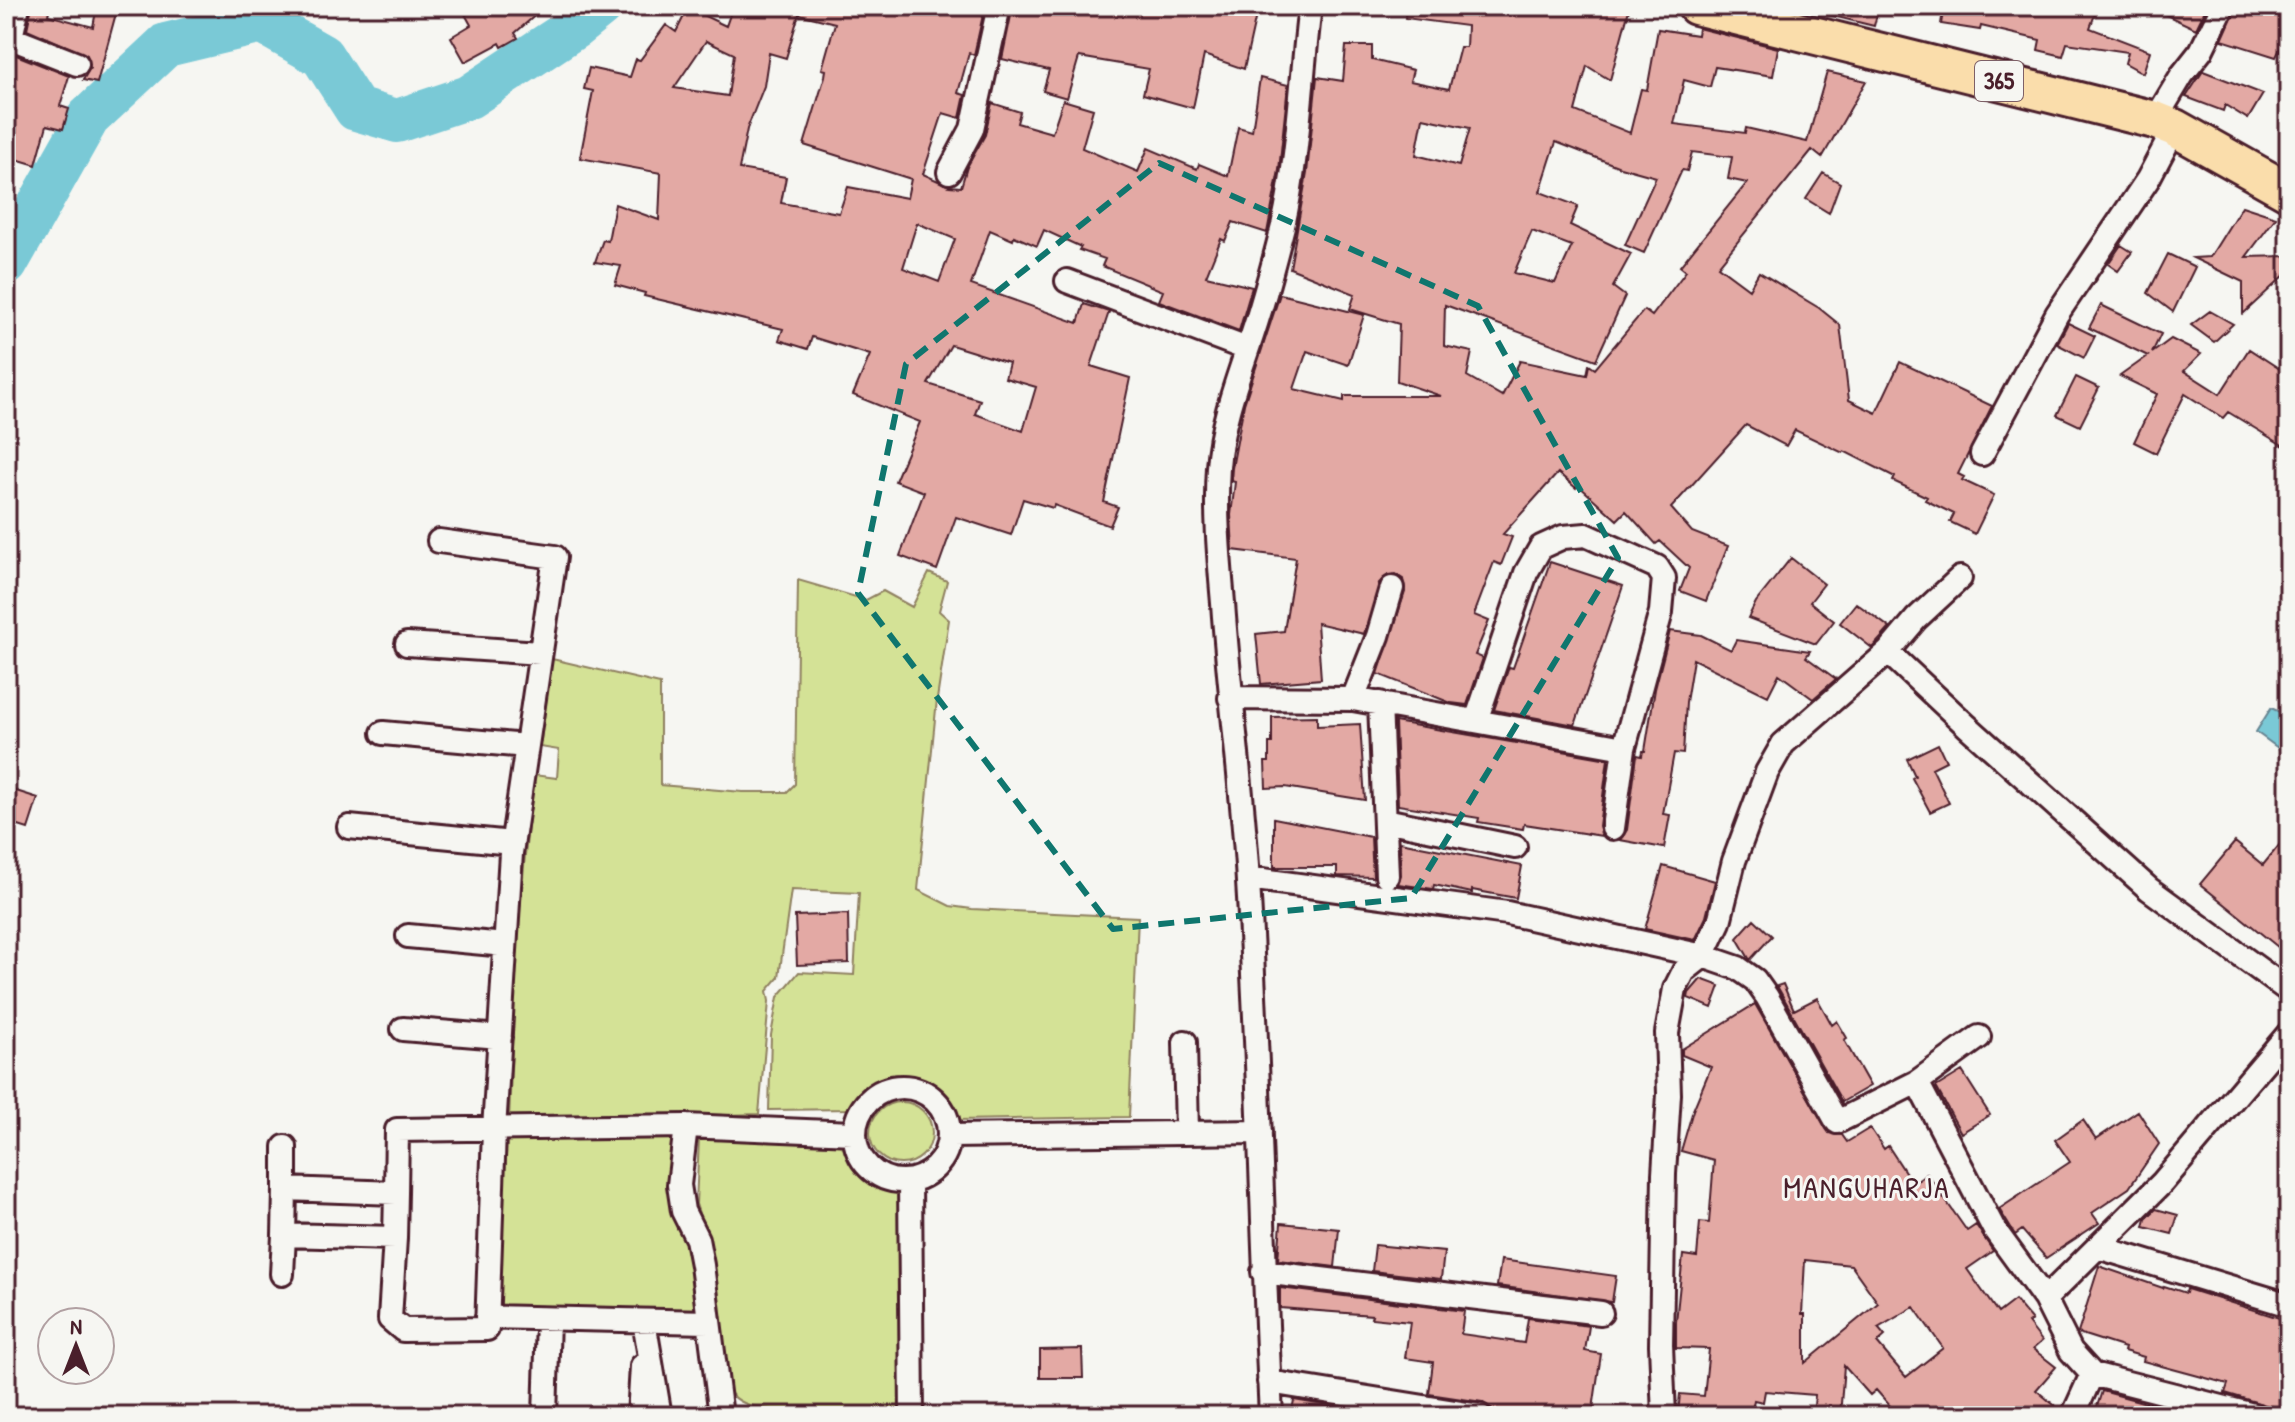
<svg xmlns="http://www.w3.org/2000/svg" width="2295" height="1422" viewBox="0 0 2295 1422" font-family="'Patrick Hand',sans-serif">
  <rect width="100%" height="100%" fill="#f6f6f2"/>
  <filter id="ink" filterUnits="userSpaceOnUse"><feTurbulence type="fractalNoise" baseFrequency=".0125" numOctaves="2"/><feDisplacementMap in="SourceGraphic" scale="16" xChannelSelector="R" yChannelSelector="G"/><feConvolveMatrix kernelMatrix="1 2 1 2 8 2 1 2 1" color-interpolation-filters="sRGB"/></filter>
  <g filter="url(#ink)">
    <!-- green -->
    <path fill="#d4e296" stroke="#8f8060" stroke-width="2" d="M929 573 947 581 939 611 949 620 937 699 918 890 950 906 972 909 1138 917 1129 1117 956 1120 950 1118 943 1097 931 1084 902 1075 873 1085 861 1093 853 1109 769 1110 771 1035 778 997 799 972 854 975 859 893 791 890 779 977 767 991 769 1001 759 1114 509 1122C513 1006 519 891 534 775L557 778 559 750 540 747 552 659 660 684V785L743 792H787L795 784 798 580 866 600 883 591 912 607Z
      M870 1133a31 31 0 1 1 62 0a31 31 0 1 1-62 0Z
      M668 1135 673 1144 688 1233 697 1303 695 1309 690 1311 500 1307 497 1302 507 1139Z
      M705 1138 841 1143C852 1176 868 1184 901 1194L905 1394 900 1416H824L815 1410C786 1408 738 1416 725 1384L715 1295 714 1260 696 1204 699 1139Z"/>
    <!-- water -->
    <path fill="#7ac9d6" stroke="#678592" stroke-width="2" d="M2271 708 2289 716V756L2256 732Z"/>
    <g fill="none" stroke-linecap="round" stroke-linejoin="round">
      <!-- river -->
      <path stroke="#7ac9d6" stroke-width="44" d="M6 264 88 118 166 45 262 22 322 56 356 109 397 121 469 97 575 27 601 6"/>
    </g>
    <!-- building -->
    <path fill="#e3a9a4" stroke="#4a1f2b" stroke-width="2" fill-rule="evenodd" d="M32 6H50L48 15 93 27 97 6H118L97 83 83 80 90 68 87 55 27 29Z
      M478 6H546L515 33 518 38 502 47 500 43 465 62 451 37 471 25 465 14Z
      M733 6H985L974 55 969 53 958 93 965 95 960 118 943 113 923 174 949 186 961 187 967 167 985 135 992 103 1020 112 1017 123 1052 133 1063 100 1093 109 1082 148 1138 172 1148 148 1197 169 1199 164 1228 176 1238 127 1252 131 1260 78 1288 85 1279 170 1267 233 1233 222 1225 241 1221 239 1206 276 1252 287 1239 331 1159 301 1163 291 1102 266 1105 259 1079 250 1081 247 1044 230 1037 246 1014 236 1013 240 990 230 971 285 1078 323 1084 304 1109 312 1091 366 1130 378 1104 502 1118 507 1110 526 1054 505 1053 508 1023 499 1011 535 956 517 937 570 900 556 924 492 895 481 920 422 853 395 870 355 812 337 808 349 779 340 783 329 644 296 645 293 615 285 621 266 595 262 603 240 608 241 615 204 659 220 661 173 580 158 593 91 584 89 589 68 630 77 636 59 640 60 666 25 676 32 688 8 726 26ZM799 14 835 23 822 69 826 70 825 76 804 145 911 179 907 198 848 187 839 213 781 203 786 177 739 169 747 129 764 86 769 53 786 58ZM706 41 734 54 728 96 674 88ZM917 223 955 239 939 282 903 268ZM951 345 1009 363 1005 378 1036 387 1023 431 975 414 980 400 928 384Z
      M1013 6H1258L1244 69 1204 55 1193 108 1143 94 1149 69 1079 57 1067 98 1043 91 1049 70 1002 59Z
      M1406 6H1630L1610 80 1587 66 1575 111 1630 133 1641 89 1647 90 1658 29 1697 35 1698 28 1778 48 1773 76 1715 67 1710 87 1684 80 1674 124 1745 133 1746 128 1807 142 1827 72 1866 81 1822 158 1812 150 1718 266 1749 289 1759 272 1819 308 1840 325 1849 400 1876 413 1900 362 1992 406 1958 474 1964 477 1962 480 1994 495 1975 534 1950 522 1954 514 1925 500 1927 497 1893 481 1895 477 1844 451 1843 453 1795 430 1786 446 1746 425 1671 508 1692 532 1728 546 1706 601 1680 591 1689 568 1660 541 1656 544 1626 511 1617 520 1578 485 1576 488 1558 473 1503 534 1512 537 1501 565 1494 562 1474 615 1489 621 1475 655 1483 658 1467 705 1451 703 1378 674 1405 592 1403 579 1395 574 1388 575 1379 583 1364 634 1317 623 1321 679 1261 684 1256 634 1284 631 1296 558 1233 550 1231 515 1235 482 1231 481 1232 468 1244 404 1280 294 1364 315 1348 365 1307 351 1294 389 1344 401V396H1441L1397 381 1399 324 1350 309 1355 294 1290 268 1307 173 1317 77 1343 81 1346 46H1372V60L1413 70 1410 81 1449 89 1460 47H1466L1467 26 1405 18ZM1423 118 1470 128 1459 166 1416 155ZM1556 142 1620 167 1656 177 1625 245 1644 253 1682 170 1687 171 1692 152 1732 157 1728 179 1747 183 1680 266 1686 271 1652 316 1644 310 1595 369 1589 365 1587 375 1520 361 1502 396 1467 376 1472 352 1444 346 1445 305 1596 360 1625 296 1613 287 1631 254 1570 225 1578 206 1540 192ZM1532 231 1572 246 1555 283 1514 273Z
      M1822 6H1879L1874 26 1821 13Z
      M1944 6H2098L2090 28 2150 51 2143 73 2125 63 2128 52 2067 43 2063 56 2038 50 2040 40 1981 26 1980 30 1941 24Z
      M2147 6H2207L2196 29Z
      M2237 6H2269L2289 14V31L2276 57 2222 40Z
      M6 51 69 76 60 106 69 109 63 129 47 125 36 165 6 156Z
      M2203 71 2263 94 2248 119 2225 105 2223 111 2186 97Z
      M1823 173 1840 183 1829 213 1806 199Z
      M2242 206 2276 217 2246 257 2288 256V272L2243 314V282L2193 258 2210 257Z
      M2121 245 2132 252 2118 271 2108 264Z
      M2168 254 2195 267 2173 312 2148 293Z
      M2101 305 2161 334 2152 353 2171 339 2201 354 2184 371 2220 394 2249 349 2289 375V449L2228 412 2223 418 2185 394 2156 453 2134 442 2157 394 2120 376 2148 356 2089 328Z
      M2210 311 2233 324 2214 342 2191 325Z
      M2068 323 2095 336 2084 358 2057 344Z
      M2076 377 2099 388 2080 426 2057 415Z
      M1791 558 1824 584 1810 602 1834 621 1816 644 1748 618 1756 602Z
      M1550 562 1623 586 1575 725 1494 710 1509 667 1513 668Z
      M1856 603 1890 628 1872 648 1840 623Z
      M1670 631 1701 635 1731 650 1736 640 1810 651 1806 657 1836 679 1813 699 1779 674 1768 696 1693 659 1686 702 1683 754 1674 753 1663 814 1670 815 1664 848 1620 840 1627 830 1637 755 1642 756 1643 751H1645L1655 689Z
      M1317 716V726L1360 724 1365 800 1285 787 1266 788 1265 762H1269V743H1272V717Z
      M1395 722 1608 759 1599 826 1602 836 1524 824 1523 829 1478 822 1479 818 1398 805Z
      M1938 744 1946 761 1932 768 1949 803 1930 812 1912 778 1915 776 1907 759Z
      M13 790 38 798 28 829 6 822V813Z
      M1274 818 1371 837 1373 877 1337 876V867H1274Z
      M2289 833V956L2200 884 2235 842 2263 865Z
      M1400 842 1522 866 1516 898 1472 890V893L1434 885 1433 889 1398 884 1401 875Z
      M1663 866 1715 881 1706 917 1695 940 1645 929Z
      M848 914 849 963 797 965 795 916Z
      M1754 919 1772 936 1750 960 1737 938Z
      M1701 979 1720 986 1712 1008 1688 998 1689 993Z
      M1783 984 1794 1010 1817 998 1832 1025 1837 1021 1847 1038 1844 1040 1870 1086 1842 1102 1777 986Z
      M1755 1004 1829 1133 1842 1135 1847 1142 1870 1128 1884 1149 1888 1146 1913 1184 1927 1174 1967 1231 1976 1225 1993 1251 1967 1269 1998 1313 2015 1300 2032 1320 2028 1323 2042 1341 2033 1349 2056 1367 2036 1390 2060 1410 2059 1416H1899L1876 1390 1870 1395 1844 1366 1840 1416H1813L1815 1395 1765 1391 1763 1402 1754 1400 1751 1416 1678 1414 1680 1394 1704 1396 1709 1349 1676 1348V1322L1683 1255 1697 1257 1700 1222 1709 1223 1714 1160 1681 1151 1693 1110 1711 1067 1682 1055V1049ZM1805 1260 1851 1265 1878 1303 1805 1363V1314H1802ZM1914 1307 1943 1348 1906 1377 1877 1343 1885 1336 1878 1328Z
      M1962 1071 1990 1115 1961 1133 1936 1087Z
      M2138 1111 2159 1144 2129 1188 2092 1213 2099 1223 2046 1258 2022 1230 2015 1235 1999 1209 2070 1162 2055 1140 2083 1120 2096 1139Z
      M2156 1209 2178 1215 2172 1234 2144 1227 2146 1219Z
      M1281 1223 1339 1229 1335 1267 1278 1260Z
      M1375 1245 1444 1252 1441 1279 1372 1271Z
      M1501 1260 1616 1276 1612 1302 1497 1286Z
      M2099 1266 2163 1288 2164 1286 2186 1293 2187 1289 2289 1321V1412L2225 1393 2228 1384 2143 1361 2144 1357 2124 1351 2125 1348 2078 1333Z
      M1280 1288 1464 1311 1461 1334 1524 1343 1528 1318 1589 1326 1585 1351 1601 1354 1592 1416H1536L1493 1410 1482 1402 1429 1394 1433 1362 1405 1358 1410 1322 1371 1318 1372 1315 1280 1308Z
      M1082 1349 1083 1378H1040V1350Z
      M2102 1391 2176 1411V1416H2094Z
      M1294 1400 1353 1410V1416H1291Z"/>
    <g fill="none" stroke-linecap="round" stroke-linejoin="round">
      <!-- minor casing -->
      <g stroke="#4a1f2b" stroke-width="28">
        <path id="minor" d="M18 6 11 38 77 64
          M2155 120 2182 75 2201 51 2223 6
          M949 172 972 129 999 6
          M1067 281 1247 349
          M1982 454 2057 314 2148 179 2175 128
          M1960 578 1916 619 1888 652 1967 726 2149 889 2289 991
          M407 644 540 653
          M1230 698 1353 699 1624 748 1661 612 1664 578 1657 567 1586 535 1563 537 1541 547 1526 573 1476 721
          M1353 699 1378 636 1392 588
          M1380 703 1387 876
          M383 733 526 746
          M1385 820 1515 847
          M349 827 512 843
          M1613 828 1624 748
          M1248 878 1507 913 1703 956 1738 968 1755 980 1767 997 1837 1122 1917 1082
          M408 936 505 945
          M403 1029 500 1037
          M1979 1037 1917 1082 1994 1229 2045 1299 2071 1351 2092 1374 2257 1416
          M1185 1042 1187 1133
          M855 1134a47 47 0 1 1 94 0a47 47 0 1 1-94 0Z
          M686 1126 679 1185 683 1211 697 1239 702 1265 721 1416
          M950 1136 1260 1132
          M285 1147V1189
          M910 1181 912 1416
          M396 1193 395 1238 284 1235 285 1189 396 1193 397 1130 686 1126 853 1133
          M395 1238 390 1319 403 1330 487 1329 494 1130 511 853 555 557 439 541
          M2098 1247 2289 1305
          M1263 1272 1601 1313
          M282 1274 284 1235
          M2045 1299 2162 1183 2289 1033
          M487 1317 708 1322
          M644 1321 660 1416
          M1269 1382 1480 1416
          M545 1416 548 1319
          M639 1416 642 1366
          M1271 1416C1262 1233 1259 1049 1247 866 1241 778 1229 690 1223 603 1219 557 1215 512 1218 467 1221 422 1238 378 1252 336 1264 300 1274 262 1283 226 1299 154 1301 79 1310 6
          M1664 1416 1661 1345 1664 1174 1669 1094 1667 1033 1675 989 1684 971 1703 956 1719 922 1734 861 1767 772 1783 744 1888 652
          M2073 1416 2092 1374"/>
      </g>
      <!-- primary casing -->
      <g stroke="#4a1f2b" stroke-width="42">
        <path id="primary" d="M1696 6 2155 120 2175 128 2289 192"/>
      </g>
      <!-- minor -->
      <use href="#minor" stroke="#f6f6f2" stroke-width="22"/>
      <!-- primary -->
      <use href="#primary" stroke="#faddab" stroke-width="36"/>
    </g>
  </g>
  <!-- marked area -->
  <path fill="none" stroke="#0f766e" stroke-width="6" stroke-dasharray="16 10" stroke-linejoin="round" d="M1159 163 1478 306 1618 558 1411 898 1113 929 858 593 906 364Z"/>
  <g text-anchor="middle" stroke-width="6" stroke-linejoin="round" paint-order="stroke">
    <!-- shield labels -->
    <rect fill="#f6f6f2" stroke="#7e6067" stroke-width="2" x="1975" y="61" width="48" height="40" rx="6"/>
    <g font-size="24" font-weight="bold" fill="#4a1f2b">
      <text x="1999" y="89">365</text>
    </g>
    <!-- quarter labels -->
    <g font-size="30" letter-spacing="2" fill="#4a1f2b" stroke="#f6f6f2">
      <text x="1867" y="1198">MANGUHARJA</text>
    </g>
  </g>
  <!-- margin -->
  <rect width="2295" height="1422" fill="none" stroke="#f6f6f2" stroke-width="32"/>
  <rect x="16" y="16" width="2263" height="1390" fill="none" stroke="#4a1f2b" stroke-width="3" filter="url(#ink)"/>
  <!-- north arrow -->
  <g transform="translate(76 1346)"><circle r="38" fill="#f6f6f2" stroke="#b1a0a2" stroke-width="2"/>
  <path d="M0-6L14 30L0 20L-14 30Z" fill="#4a1f2b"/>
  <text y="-12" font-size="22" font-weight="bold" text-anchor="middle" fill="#4a1f2b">N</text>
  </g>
</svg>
